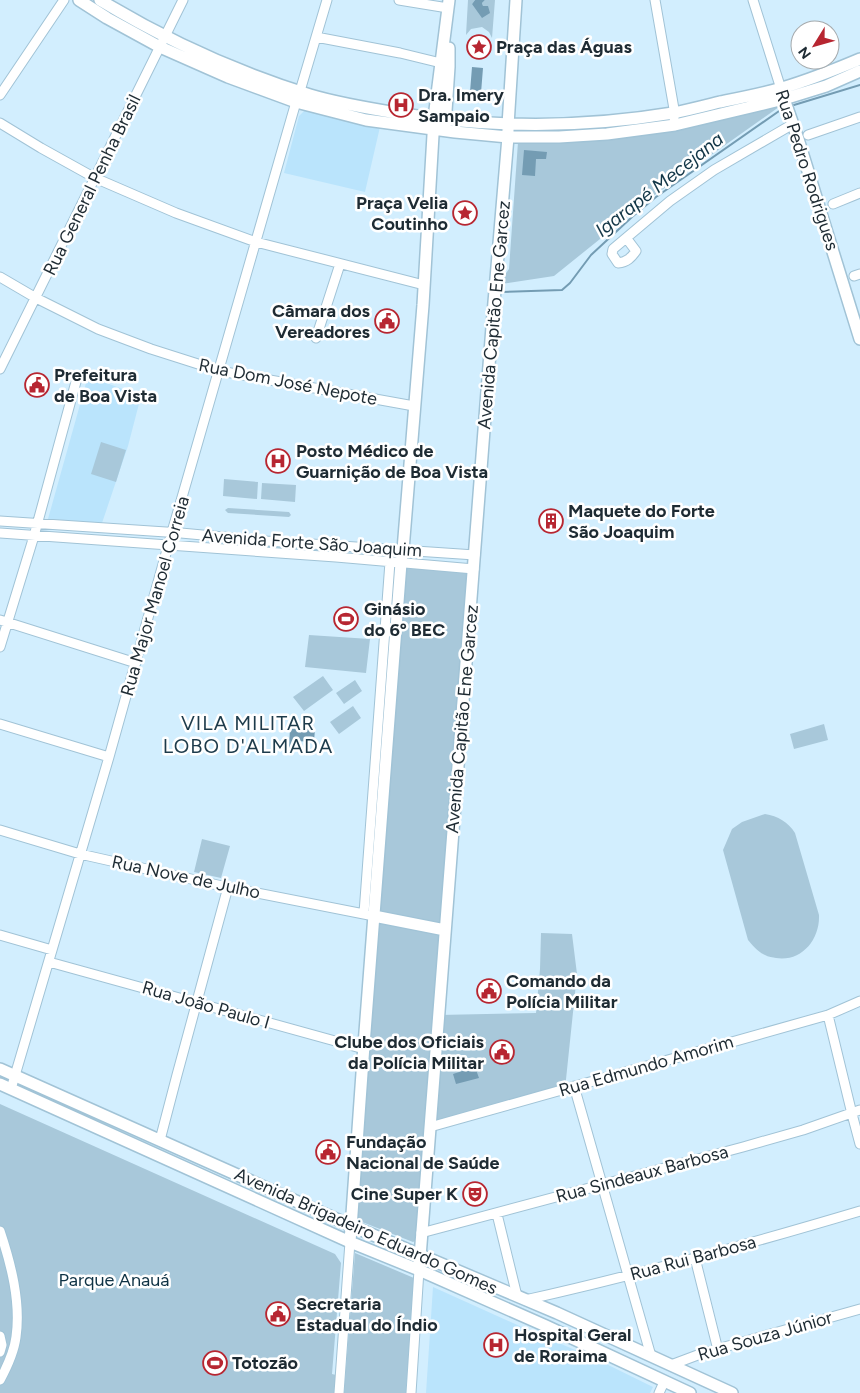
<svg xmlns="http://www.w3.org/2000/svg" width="860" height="1393" viewBox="0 0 860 1393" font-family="Figtree,sans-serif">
  <rect width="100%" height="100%" fill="#d2eefe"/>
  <!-- built -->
  <path fill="#bae4fc" d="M310 110 380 127 365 192 284 173 299 116 304 111Z
    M88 376 141 396 128 446 102 523 48 519Z
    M433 1287 533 1332 594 1358 653 1387 650 1393H426Z"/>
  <!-- green -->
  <path fill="#a8c8da" d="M468 0H475L472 4 483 6 482 3 485 0H495L492 38 489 32 482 27 471 29 466 35Z
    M778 105 779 107 656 194 554 276 501 284V280L509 269 518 142 578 141 627 137Z
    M101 442 126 450 116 482 91 474Z
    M224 479 258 482 257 499 223 496Z
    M262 483 296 485 295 502 261 499Z
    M228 508 289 512 291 515 289 517 228 513 225 510Z
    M401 563 474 569 455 747 426 1099 428 1105 417 1240 413 1242 357 1220Z
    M309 635 370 639 366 673 305 667Z
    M323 676 333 690 304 711 293 697Z
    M355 680 362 691 344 704 336 693Z
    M353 706 361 718 339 734 330 722Z
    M824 724 828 740 794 749 790 734Z
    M765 814C778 816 788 822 795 833L819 915C820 940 801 962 776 958 773 957 768 957 765 955 758 952 752 945 748 940L723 850 732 829 742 822Z
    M202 839 230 846 221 878 194 872Z
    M541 933 572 934 577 974 565 1089 430 1127 439 1015 536 1013 540 969Z
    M0 1104 335 1254 341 1263 332 1374 336 1375 334 1393H0Z
    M355 1253 414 1278 406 1393H344Z"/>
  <!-- water -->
  <path fill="#749cb3" d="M475 0H485L482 3 483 6H488L490 13 482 18 472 4Z
    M472 67 483 68 481 93H485L484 103 465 102 466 92H470Z
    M524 150 547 152 546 159H536L535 176 522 175Z
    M290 727 315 729 314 742 296 741 295 750 289 749Z
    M475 1067 479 1078 456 1084 453 1074Z"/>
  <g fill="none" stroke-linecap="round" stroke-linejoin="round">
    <!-- stream -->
    <path stroke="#749cb3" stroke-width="2" d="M794 105 860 85
      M502 292 562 290 570 283 591 255 632 217 656 197 782 109"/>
    <!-- minor casing -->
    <g stroke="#a1c3d6" stroke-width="11">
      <path id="minor" d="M399 0 448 8
        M655 0 674 109V118
        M753 0 781 89
        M316 37 400 53 441 63
        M300 91 327 0
        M0 95 64 0
        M0 123 41 148 95 178 176 213 256 242 424 285
        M808 135 860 117
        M833 204 860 193
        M627 239 636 251C631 258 627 262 618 263L612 254 613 249 670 201 714 170 793 124
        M854 276 860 274
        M0 277 36 298 98 329 151 349 220 371 414 406
        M316 338 340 264
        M0 369 183 0
        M0 521 181 533 267 541 475 555
        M0 533 336 557 474 569
        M0 620 136 663
        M0 647 34 536 77 378
        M0 724 109 757
        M0 830 80 854 222 886 374 916
        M364 913 390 562
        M0 935 52 950
        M49 962 364 1049
        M828 1015 852 1114 860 1144
        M574 1086 651 1356
        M11 1089 109 757 172 532 296 102
        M430 1127 828 1015 860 1001
        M160 1140 177 1075 228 887
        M497 1214 517 1296
        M0 1231C11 1264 21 1302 16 1337 14 1353 7 1367 0 1380
        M421 1233 743 1147 803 1130 860 1110
        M695 1258 718 1350
        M525 1300C638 1275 749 1244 860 1211
        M0 1336 2 1345 0 1352
        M671 1365 703 1353 860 1309
        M339 1393 350 1242
        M411 1393 419 1270
        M659 1393 664 1382"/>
    </g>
    <!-- major casing -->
    <g stroke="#a1c3d6" stroke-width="14">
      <path id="major" d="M79 0 107 18 160 47 228 77 296 102 366 120 455 132 508 137H559L607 134 675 125 784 99 826 86 860 71
        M100 0C166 40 236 72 310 95 340 104 372 109 403 114 493 128 583 128 673 113 689 110 704 106 720 102 740 98 761 94 782 88 809 80 834 70 860 59
        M782 93 798 139 860 339
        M445 126 449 67V48
        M374 916 445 930
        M0 1069 345 1223 557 1313 732 1393
        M0 1084 350 1242 419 1270 546 1326 690 1393
        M350 1242 364 1045 401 563 403 550 423 305 434 118 449 0
        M419 1270 493 314 508 137V125L516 0"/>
    </g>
    <!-- minor -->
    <use href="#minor" stroke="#fff" stroke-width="9"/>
    <!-- major -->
    <use href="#major" stroke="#fff" stroke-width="11"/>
  </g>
  <!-- icons -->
  <defs>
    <g id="sight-ring" transform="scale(1.25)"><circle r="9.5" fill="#fff" stroke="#b72631" stroke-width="1.5"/><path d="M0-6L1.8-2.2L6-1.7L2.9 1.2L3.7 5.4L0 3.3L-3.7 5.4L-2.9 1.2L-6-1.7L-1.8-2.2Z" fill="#b72631"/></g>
    <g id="hospital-ring" transform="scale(1.25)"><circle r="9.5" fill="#fff" stroke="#b72631" stroke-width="1.5"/><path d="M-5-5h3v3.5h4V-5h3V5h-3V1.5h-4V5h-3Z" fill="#b72631"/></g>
    <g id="civic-ring" transform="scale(1.25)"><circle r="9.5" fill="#fff" stroke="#b72631" stroke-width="1.5"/><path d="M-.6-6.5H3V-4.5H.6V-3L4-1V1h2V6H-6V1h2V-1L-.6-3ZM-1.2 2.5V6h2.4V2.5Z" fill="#b72631"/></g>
    <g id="building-ring" transform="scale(1.25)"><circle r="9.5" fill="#fff" stroke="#b72631" stroke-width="1.5"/><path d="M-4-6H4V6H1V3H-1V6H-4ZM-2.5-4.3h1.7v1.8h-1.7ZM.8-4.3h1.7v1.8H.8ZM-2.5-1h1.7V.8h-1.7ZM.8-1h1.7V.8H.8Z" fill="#b72631"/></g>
    <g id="stadium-ring" transform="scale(1.25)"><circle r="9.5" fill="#fff" stroke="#b72631" stroke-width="1.5"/><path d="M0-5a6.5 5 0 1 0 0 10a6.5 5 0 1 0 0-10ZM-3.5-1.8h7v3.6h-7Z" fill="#b72631"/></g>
    <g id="theatre-ring" transform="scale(1.25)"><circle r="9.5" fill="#fff" stroke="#b72631" stroke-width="1.5"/><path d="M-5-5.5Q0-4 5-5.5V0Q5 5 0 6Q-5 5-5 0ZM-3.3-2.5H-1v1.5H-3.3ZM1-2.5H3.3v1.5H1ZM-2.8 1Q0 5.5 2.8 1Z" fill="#b72631"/></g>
  </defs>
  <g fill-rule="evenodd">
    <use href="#sight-ring" x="479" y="47"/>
    <use href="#hospital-ring" x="401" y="105"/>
    <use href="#sight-ring" x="465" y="213"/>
    <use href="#civic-ring" x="387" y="321"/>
    <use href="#civic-ring" x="37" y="385"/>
    <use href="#hospital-ring" x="278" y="461"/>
    <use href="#building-ring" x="551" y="521"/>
    <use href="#stadium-ring" x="346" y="619"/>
    <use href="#civic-ring" x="489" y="991"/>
    <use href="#civic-ring" x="502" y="1052"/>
    <use href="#civic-ring" x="328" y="1152"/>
    <use href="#theatre-ring" x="475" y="1194"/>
    <use href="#civic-ring" x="278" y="1314"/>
    <use href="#hospital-ring" x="496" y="1345"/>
    <use href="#stadium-ring" x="215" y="1363"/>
  </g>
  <g text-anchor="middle" stroke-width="5" stroke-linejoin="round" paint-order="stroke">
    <!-- poi labels -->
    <g font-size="18" font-weight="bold" fill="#1e2b33" stroke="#fff" text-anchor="start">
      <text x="496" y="53">Praça das Águas</text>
      <text x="418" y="101">Dra. Imery<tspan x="418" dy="21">Sampaio</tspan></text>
      <text x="448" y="209" text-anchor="end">Praça Velia<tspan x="448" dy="21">Coutinho</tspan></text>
      <text x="370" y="317" text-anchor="end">Câmara dos<tspan x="370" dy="21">Vereadores</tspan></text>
      <text x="54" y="381">Prefeitura<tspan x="54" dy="21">de Boa Vista</tspan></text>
      <text x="296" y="457">Posto Médico de<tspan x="296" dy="21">Guarnição de Boa Vista</tspan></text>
      <text x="568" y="517">Maquete do Forte<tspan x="568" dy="21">São Joaquim</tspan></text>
      <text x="364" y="615">Ginásio<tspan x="364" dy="21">do 6º BEC</tspan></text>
      <text x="506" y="987">Comando da<tspan x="506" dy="21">Polícia Militar</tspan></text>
      <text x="484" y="1048" text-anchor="end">Clube dos Oficiais<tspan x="484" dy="21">da Polícia Militar</tspan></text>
      <text x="346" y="1148">Fundação<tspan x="346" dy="21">Nacional de Saúde</tspan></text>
      <text x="458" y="1200" text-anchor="end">Cine Super K</text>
      <text x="296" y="1310">Secretaria<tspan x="296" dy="21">Estadual do Índio</tspan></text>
      <text x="514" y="1341">Hospital Geral<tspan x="514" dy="21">de Roraima</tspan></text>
      <text x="232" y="1369">Totozão</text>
    </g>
    <!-- street labels -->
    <g font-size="18" fill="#1e2b33" stroke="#fff">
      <text transform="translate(807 170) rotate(72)" y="6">Rua Pedro Rodrigues</text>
      <text transform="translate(92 185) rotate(-64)" y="6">Rua General Penha Brasil</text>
      <text transform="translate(494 315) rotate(-85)" y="6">Avenida Capitão Ene Garcez</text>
      <text transform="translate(288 382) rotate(11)" y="6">Rua Dom José Nepote</text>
      <text transform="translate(312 543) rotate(4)" y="6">Avenida Forte São Joaquim</text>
      <text transform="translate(155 596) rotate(-74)" y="6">Rua Major Manoel Correia</text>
      <text transform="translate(462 719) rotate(-85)" y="6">Avenida Capitão Ene Garcez</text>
      <text transform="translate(186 877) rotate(12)" y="6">Rua Nove de Julho</text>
      <text transform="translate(206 1005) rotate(16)" y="6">Rua João Paulo I</text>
      <text transform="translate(646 1066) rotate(-16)" y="6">Rua Edmundo Amorim</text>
      <text transform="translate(642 1174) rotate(-15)" y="6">Rua Sindeaux Barbosa</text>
      <text transform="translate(366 1231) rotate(24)" y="6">Avenida Brigadeiro Eduardo Gomes</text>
      <text transform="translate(693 1258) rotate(-15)" y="6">Rua Rui Barbosa</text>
      <text transform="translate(765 1336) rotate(-16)" y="6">Rua Souza Júnior</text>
    </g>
    <!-- park labels -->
    <g font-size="18" fill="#0f3345" stroke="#fff">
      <text x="114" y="1286">Parque Anauá</text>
    </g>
    <!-- water labels -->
    <g font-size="19" font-style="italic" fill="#123647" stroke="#fff">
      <text transform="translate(659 184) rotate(-38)" y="7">Igarapé Mecejana</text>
    </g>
    <!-- quarter labels -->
    <g font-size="20" letter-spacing="1" fill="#1d3b4b" stroke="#fff">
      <text x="248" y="730">VILA MILITAR<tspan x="248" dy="23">LOBO D'ALMADA</tspan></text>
    </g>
  </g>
  <!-- north arrow -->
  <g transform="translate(815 45) rotate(233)"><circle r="24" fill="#ffffff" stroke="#a5aaad"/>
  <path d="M0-4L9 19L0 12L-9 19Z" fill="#b72631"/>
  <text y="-8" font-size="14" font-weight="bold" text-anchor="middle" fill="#1e2b33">N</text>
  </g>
</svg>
